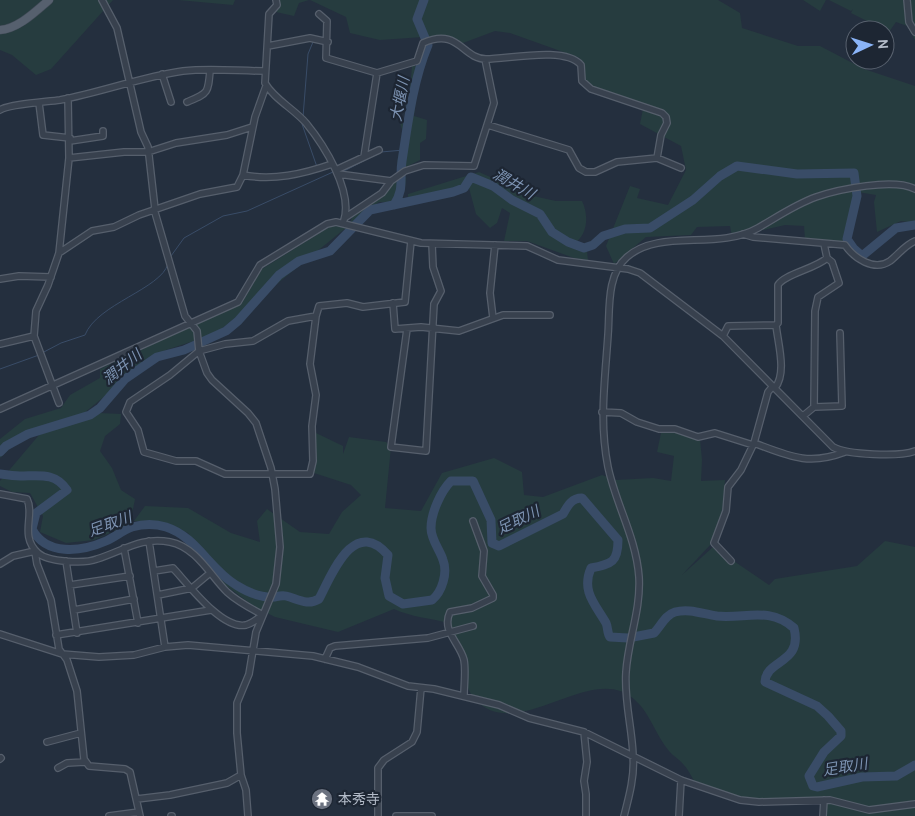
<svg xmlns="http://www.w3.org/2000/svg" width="915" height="816" viewBox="0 0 915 816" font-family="Cabin,'Noto Sans JP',sans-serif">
  <rect width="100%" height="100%" fill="#242f3e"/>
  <!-- green -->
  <path fill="#263c3f" d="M0 0H113L51 69 36 75 12 55 0 50Z
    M178 0H235L233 5Z
    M278 0H309L299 3 294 16 276 12 280 3Z
    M310 0H718L740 13 742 28 798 46H820L864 69 915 86V223L901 221 877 232 874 202 876 195 858 192 843 244 805 240 804 226 785 225 732 237 730 226 697 227 691 235 646 237 614 264 606 246 630 186 640 189 637 198 668 205 686 170 681 146 640 124 643 109 578 80 580 58 510 33 495 31 463 43 427 38 422 28 423 37 380 40 350 33 346 17Z
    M803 0H826L820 11Z
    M829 0H915V40L907 26 896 22 889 32 851 13 853 9 851 11Z
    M412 66H416L419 77 414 116 427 120 426 139 420 143V160L406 167 397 163 403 132 400 124 407 122 406 103 409 101Z
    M479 172 533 196 556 201H582C589 215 588 236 573 244L587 251 588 260 574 258 527 241H504L510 213 502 208 497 223 490 228 476 214 469 188 442 197 408 202V194Z
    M401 175 406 177C406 186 404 194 399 202H379L351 223C351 206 370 201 384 196L391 185Z
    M331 226 347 227 215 334 166 350 133 373 78 418 16 443 0 458V439L25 419 61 408 70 395 100 378V369L242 303 262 269Z
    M99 413 121 414 120 424 105 436 100 451 112 468 121 490 135 499 130 524 94 540 66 543 40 532 43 516 30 493 12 492 0 486V481L39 435Z
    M669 430 700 439 702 460 701 481 725 480 722 513 712 543 682 575 713 547 769 585 775 579 857 566 885 541 915 547V816H827V798L744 799 695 783C692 777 688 769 683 764 679 759 673 756 669 751 656 736 650 713 635 700 592 659 516 747 474 698 463 685 463 664 459 648 457 639 452 631 448 623 430 618 411 617 394 609L338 632 275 617 255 607 225 585 208 568 188 533 159 522 134 521 145 506 188 508 231 533 260 542 257 521 267 509 300 532 329 534 342 512 361 495 351 485 314 473 316 433 343 446V454L349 437 386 442 391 447 385 508 421 511 442 473 494 458 522 472 524 495 543 497 602 475 616 480 653 478 671 481 674 456 657 452 661 433Z"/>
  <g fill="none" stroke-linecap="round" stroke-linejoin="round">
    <!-- stream -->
    <path stroke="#394c67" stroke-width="1" d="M303 117 308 54 313 42
      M302 124 317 167
      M339 171 346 170 381 152 404 150
      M171 256 184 238 223 216 247 211 333 172
      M42 353 61 343 85 335C97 304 161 289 168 264
      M0 369 39 355"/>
    <!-- river -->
    <path stroke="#394c67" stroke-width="9" d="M394 205C405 188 399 179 402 161 408 122 413 81 428 45L417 19 424 0
      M0 452 6 446 28 434 90 415 100 408 125 379 157 357 184 350 226 331 238 321 279 275 299 261 330 251 370 210 453 192 464 188 471 177 493 186 512 200 540 214 552 232 568 242 584 248 593 245 603 236 625 229 650 228 693 200 720 176 737 166 797 174 854 173 857 196 847 239 854 249 862 256 896 228 915 225
      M0 474C7 475 14 476 20 476 39 476 55 472 67 490L36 513 32 529C46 556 81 552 106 541 115 537 123 530 132 527 143 524 156 524 166 527 197 537 209 569 236 585 247 592 262 598 275 597 279 596 282 595 286 596 298 599 307 606 319 599 332 574 354 516 388 555L385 578 389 596 403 604 432 600C442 592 448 573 443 560 440 550 431 540 431 528 431 513 441 491 451 481H473L491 520 492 543 499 546 563 514C568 505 572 498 582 498L618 540C618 562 612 564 591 568 581 591 595 604 606 623 608 627 607 633 610 637L628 638 654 633C661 626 665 615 675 612 689 608 703 614 717 616 745 619 769 606 794 628 803 664 766 659 765 682L817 706 828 716 841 731V736L824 752 809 776 813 786 817 787 862 777 896 776 915 765"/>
    <!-- minor casing -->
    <g stroke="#565f6c" stroke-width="8">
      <path id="minor" d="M102 0 117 28 141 132 148 147 155 209
        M276 0 277 5 269 14 265 83C274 99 294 109 306 123 324 145 353 191 344 220
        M907 0 909 22 915 32
        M319 14 327 21 326 58 377 73 417 61 423 43C459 27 462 59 486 59 509 59 565 46 581 65L582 81 591 89 662 113 666 117 667 123 661 135 657 158
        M268 46 310 38 328 42
        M162 74 171 102
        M187 102C208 93 208 94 210 71
        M39 103 43 135 70 138
        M0 110C9 104 46 102 60 100 102 92 141 77 183 71 210 68 238 71 264 71
        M488 125 569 150 579 168 586 172H595L617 162 657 158 681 168
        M70 141 103 136V131
        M364 157 377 73
        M69 158 124 152H148L176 143 227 135 252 127
        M336 170 379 150
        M338 174 391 181
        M243 175C273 181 303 174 332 164
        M154 209 185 316 197 331 199 351 207 373 212 380 248 413 256 423 271 468 275 489 280 547 276 584 256 632 249 674 237 703V733L241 775 246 790 248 816
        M346 217 382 193 391 181 405 171 424 165 474 166 494 103 485 59
        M743 234 753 237 845 245C854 258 874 272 890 261 899 254 905 245 915 241
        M824 244 827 258
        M59 253 69 158 68 98
        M0 279 19 276 51 277
        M393 303 395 329 421 327 459 331 503 315H550
        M316 316 310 364 316 395 312 426 313 461 310 474H225L196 461H176L144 452 138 430 126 412 130 402 170 375 199 351 225 344 253 341 288 321Z
        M316 316 319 306 347 303 363 307 405 302 411 241
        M493 318 490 293 495 245
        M407 329 391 447 426 451 434 304 441 291 433 267 432 244
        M723 336 728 326 776 325
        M0 344 34 336
        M775 388C787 373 778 344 776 325L778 323V285C784 274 815 269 827 258L832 262 839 283 818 297 815 311 814 407
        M59 403 34 336 36 311 48 285 59 253 92 231 114 227 139 215 200 194 237 187 243 175 255 117 266 86
        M0 409 238 302 260 265 327 224 336 222 421 243 527 246 558 260 628 269 640 273 723 336 833 447C847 455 900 457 915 451
        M602 412 621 413 637 422 659 429H675L698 437 715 433 753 445
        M803 416 814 407 842 406 840 333
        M754 443C789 456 808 466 845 452
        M0 494 27 499C35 515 19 536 38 553 48 562 84 564 97 559 123 551 142 536 170 542 196 547 210 575 227 592 238 602 250 608 263 615 257 619 253 623 246 625 222 630 188 584 173 568L154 571
        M149 541 165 647
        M124 548 138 623
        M35 552 37 564 51 600 59 649 67 660 77 691 84 759 89 766 125 769 130 772 140 816
        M66 561 77 633
        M731 561 714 543 726 511 728 487 741 470 754 443 768 392 773 386
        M0 564 13 556 35 551
        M70 585 130 576
        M158 595 192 588 210 573
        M74 610 134 599
        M0 634 62 654 99 657 134 655 165 647 188 645 313 656 358 667 408 686 434 689 499 705 529 718 584 732 681 780 740 800 759 802 830 800 869 810 915 804
        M56 635 211 610
        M325 659 330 648 335 646 428 638 473 626
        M464 696C464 684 466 671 464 660 460 643 441 631 450 612L472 608 493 598V595L482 576 484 551 473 521
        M584 732 587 762 584 781 586 794V816
        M47 742 81 733
        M0 759 1 758
        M58 768 67 763 85 762
        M137 799 170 795 227 783 241 775
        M109 816 139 812
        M171 816H172
        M378 816V768L384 760 412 742 417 732 421 688
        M396 816H432
        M624 816C629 797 635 775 633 755 632 727 624 701 626 672 628 640 641 610 639 577 636 537 616 505 608 467 599 422 605 380 608 335 610 310 606 275 627 257 660 228 717 251 758 228 777 217 796 204 816 197 839 189 894 178 915 189
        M679 816 681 780
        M823 816 824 800"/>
    </g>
    <!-- major casing -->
    <g stroke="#414a57" stroke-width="9">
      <path id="major" d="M0 30C18 29 36 11 49 0"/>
    </g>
    <!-- minor -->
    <use href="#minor" stroke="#38414e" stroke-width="5.5"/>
    <!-- major -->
    <use href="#major" stroke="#56606e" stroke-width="8"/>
  </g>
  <!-- icons -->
  <defs>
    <g id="temple-disc" transform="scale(1.125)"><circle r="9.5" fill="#6b7280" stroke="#1d2633"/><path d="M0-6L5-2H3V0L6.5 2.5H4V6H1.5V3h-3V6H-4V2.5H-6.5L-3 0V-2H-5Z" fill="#fff"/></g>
  </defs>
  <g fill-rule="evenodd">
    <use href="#temple-disc" x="322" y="799"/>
  </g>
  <g text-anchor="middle" stroke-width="4.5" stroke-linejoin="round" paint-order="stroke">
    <!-- poi labels -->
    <g font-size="14" fill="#b4bcc9" stroke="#1d2633" text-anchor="start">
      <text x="338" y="804">本秀寺</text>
    </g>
    <!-- water labels -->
    <g font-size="15" font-style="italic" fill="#7c92b1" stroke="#1d2633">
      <text transform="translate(400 99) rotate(-79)" y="5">大堰川</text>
      <text transform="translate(514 184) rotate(30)" y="5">潤井川</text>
      <text transform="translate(122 367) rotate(-39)" y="5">潤井川</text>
      <text transform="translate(518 520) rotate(-26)" y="5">足取川</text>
      <text transform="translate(110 524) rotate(-20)" y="5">足取川</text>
      <text transform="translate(845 767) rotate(-9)" y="5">足取川</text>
    </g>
  </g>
  <!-- north arrow -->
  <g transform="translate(870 45) rotate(86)"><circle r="24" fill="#1d2633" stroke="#59626f"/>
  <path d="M0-4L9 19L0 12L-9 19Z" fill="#8ab4f8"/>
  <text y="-8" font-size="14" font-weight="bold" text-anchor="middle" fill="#b4bcc9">N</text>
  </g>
</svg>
